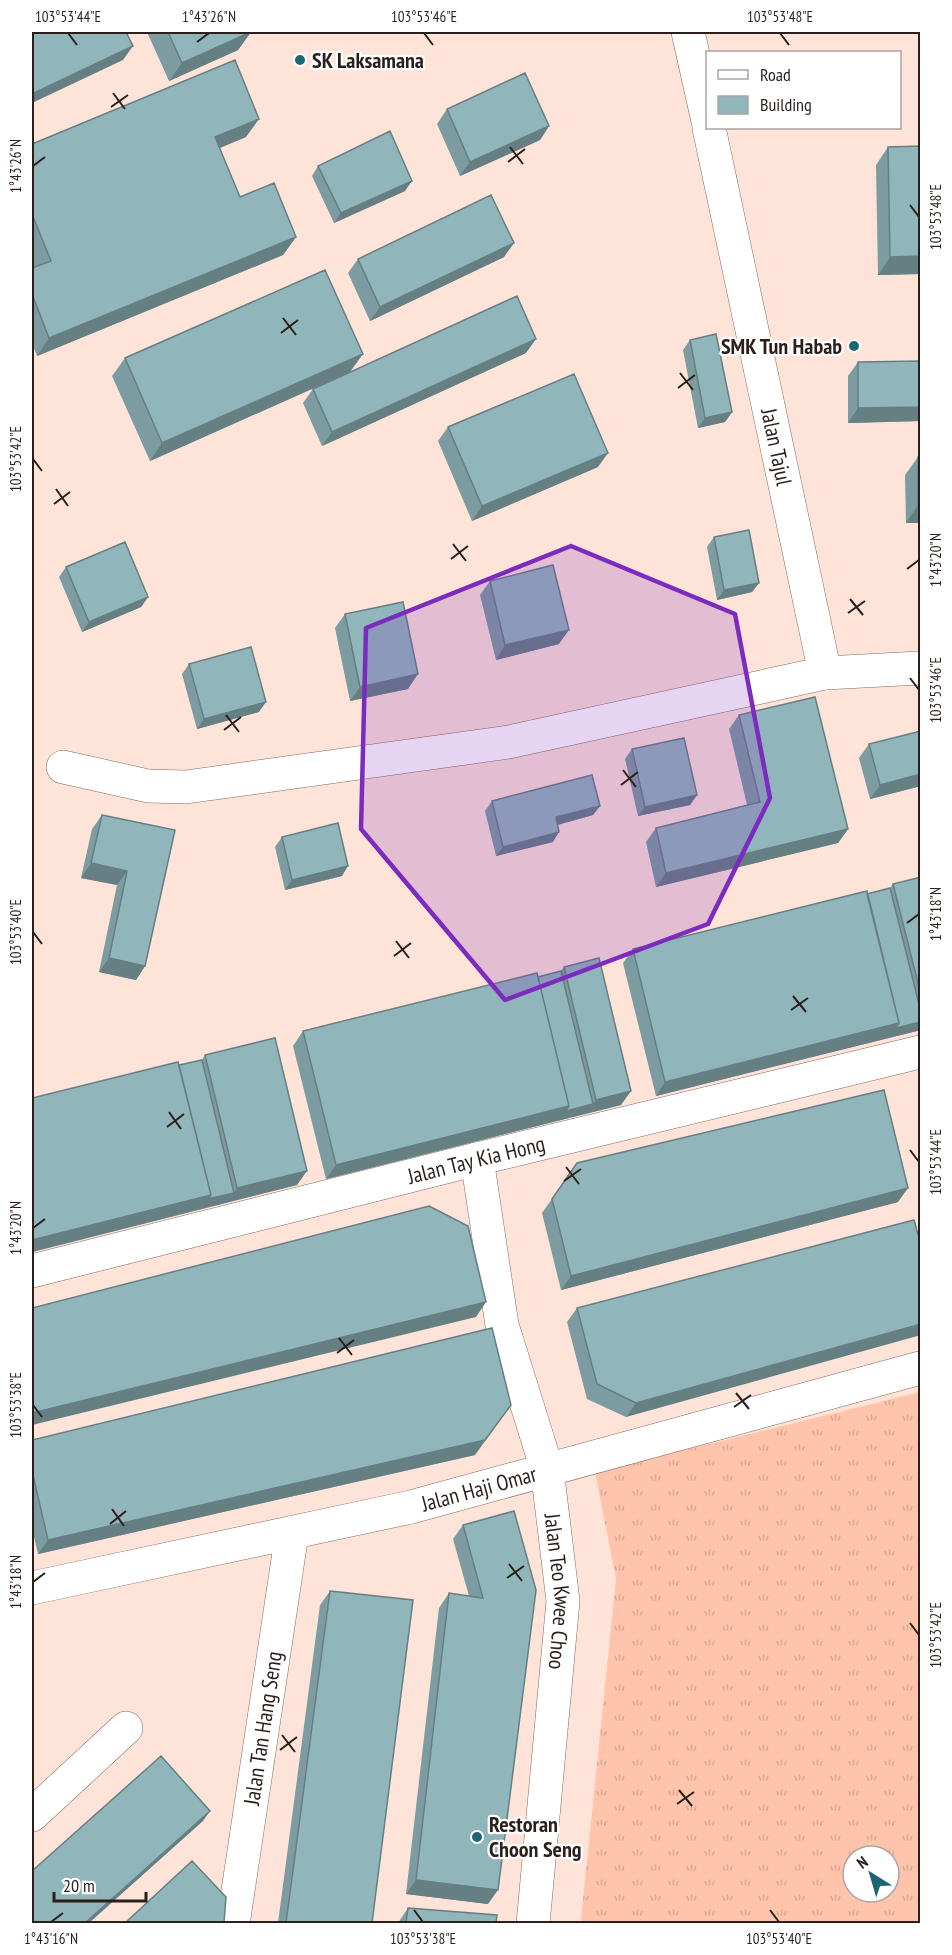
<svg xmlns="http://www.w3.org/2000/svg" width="952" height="1955" viewBox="0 0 952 1955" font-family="'PT Sans Narrow',sans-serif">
  <defs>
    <pattern id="grass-tufts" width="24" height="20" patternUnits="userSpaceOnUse" patternTransform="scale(1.5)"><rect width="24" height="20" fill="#ffc4ab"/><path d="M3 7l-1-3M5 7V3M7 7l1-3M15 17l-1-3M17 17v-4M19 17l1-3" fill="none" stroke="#dba893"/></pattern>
  </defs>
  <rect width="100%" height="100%" fill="#fde3d8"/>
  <!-- grass -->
  <path fill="url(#grass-tufts)" fill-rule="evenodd" d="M920 1392V1923L586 1924 581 1920 616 1579 595 1472ZM853 1856H889V1892H853Z"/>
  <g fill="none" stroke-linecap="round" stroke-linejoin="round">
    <!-- minor casing -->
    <g stroke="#85695d" stroke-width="34">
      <g id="minor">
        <path d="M688 32 708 121"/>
        <path id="s1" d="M709 128 825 673 920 668"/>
        <path d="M63 767 148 786 186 787 509 742 825 673"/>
        <path id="s2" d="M477 1159 502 1325 547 1469 563 1601 533 1924"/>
        <path id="s3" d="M32 1271 477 1159 920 1052"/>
        <path id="s4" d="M32 1588 411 1507 920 1368"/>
        <path d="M32 1815 126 1728"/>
        <path id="s5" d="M233 1924 292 1533"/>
      </g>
    </g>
    <!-- minor -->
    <use href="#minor" stroke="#fff" stroke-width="33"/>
  </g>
  <!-- wall -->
  <path fill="#7c9ca1" d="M147 32H251L238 50 169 81Z
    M447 109 549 126 540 140 460 176 437 124Z
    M246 137 220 148 240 197 296 237 283 255 37 356 32 343V268H33L32 263V144Z
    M888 147 921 274 878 275 876 165Z
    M318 166 405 191 334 223 312 176Z
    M504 257 370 321 348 273 358 259Z
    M690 340 732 412 725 422 698 428 683 350Z
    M526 353 322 446 303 403 313 389 341 376 150 461 112 376 125 358 350 372Z
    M921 361V421L848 423V376L858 362Z
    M448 427 598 467 472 521 438 441Z
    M921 456V523H906L905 475 918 457Z
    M714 537 759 583 752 592 717 600 707 547Z
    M66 567 148 597 141 607 82 632 59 577Z
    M490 581 559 644 496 660 480 595Z
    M345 614 408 689 350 701 335 628Z
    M189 664 259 712 197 729 182 674Z
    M739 715 848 829 838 843 656 887 646 842 656 828 747 805 729 729Z
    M921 731V786L870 799 859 758 869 744Z
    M632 749 697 795 690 805 638 816 625 759Z
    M492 801 600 806 593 815 558 825 553 842 496 856 485 811Z
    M102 815 175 830 145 966 136 980 99 972 117 885 81 878 92 829Z
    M282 837 342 876 285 890 275 847Z
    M921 877V1030L656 1096 623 963 633 949 890 888 893 884Z
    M564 967 621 1105 326 1179 293 1046 303 1031 561 971Z
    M205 1055 297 1185 32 1252V1098L202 1060Z
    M577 1163 898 1202 561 1290 542 1213Z
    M921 1245 626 1417 587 1399 567 1322 577 1308Z
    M32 1440 475 1455 38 1554 32 1528Z
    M514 1511 488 1904 406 1894 439 1608 449 1593 469 1596 453 1539 463 1525Z
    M330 1591 372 1923H278L320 1605Z
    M408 1908 496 1923H398Z"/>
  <!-- shaded-wall -->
  <path fill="#657f83" d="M251 32 238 50 169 81 182 63Z
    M133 46 123 60 32 103V94Z
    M259 119 246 137 202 155 215 137Z
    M549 126 540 140 460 176 470 162Z
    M412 181 405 191 334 223 341 213Z
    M296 237 283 255 37 356 49 338Z
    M514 243 504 257 370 321 380 307Z
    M921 256V274L878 275 890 257Z
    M536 339 526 353 322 446 332 432Z
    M363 354 350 372 150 461 162 443Z
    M921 407V421L848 423 858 408Z
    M732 412 725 422 698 428 705 418Z
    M608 453 598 467 472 521 482 506Z
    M918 505H921V523H906Z
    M759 583 752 592 717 600 724 590Z
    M148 597 141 607 82 632 89 622Z
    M569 630 559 644 496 660 505 645Z
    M418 674 408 689 350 701 360 687Z
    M266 702 259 712 197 729 204 719Z
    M921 774V786L870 799 880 785Z
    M697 795 690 805 638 816 645 807Z
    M600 806 593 815 549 827 556 817Z
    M848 829 838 843 656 887 666 873Z
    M559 832 553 842 496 856 503 847Z
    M91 863 127 871 117 885 81 878Z
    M348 866 342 876 285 890 292 880Z
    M109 958 145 966 136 980 99 972Z
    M921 1022V1030L656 1096 665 1082 899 1023Z
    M631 1091 621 1105 326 1179 336 1165 569 1106 593 1104 596 1100Z
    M307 1171 297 1185 32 1252V1240L211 1195 234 1193 237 1188Z
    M908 1188 898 1202 561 1290 571 1276Z
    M486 1302 476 1317 32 1425V1413Z
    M921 1324V1335L626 1417 636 1403Z
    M511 1405 475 1455 38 1554 48 1540Z
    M210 1811 203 1821 89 1923H85Z
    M416 1880 498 1890 488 1904 406 1894Z"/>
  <!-- building -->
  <path fill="#90b5bb" stroke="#657f83" stroke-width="1.5" d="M32 32H126L133 46 32 94Z
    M168 32H251L182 63Z
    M235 60 259 119 215 137 240 197 274 183 296 237 49 338 32 294V268L51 261 32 214V144Z
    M525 73 549 126 470 162 447 109Z
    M390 131 412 181 341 213 318 166Z
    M921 146V256L890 257 888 147Z
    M491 195 514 243 380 307 358 259Z
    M325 270 363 354 162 443 125 358Z
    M517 296 536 339 332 432 313 389Z
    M716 334 732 412 705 418 690 340Z
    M921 361V407L858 408V362Z
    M574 374 608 453 482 506 448 427Z
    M921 456V505H918V457Z
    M749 530 759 583 724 590 714 537Z
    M125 542 148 597 89 622 66 567Z
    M553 565 569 630 505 645 490 581Z
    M403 602 418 674 360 687 345 614Z
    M251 647 266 702 204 719 189 664Z
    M815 697 848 829 666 873 656 828 760 802 739 715Z
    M921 731V774L880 785 869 744Z
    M684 738 697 795 645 807 632 749Z
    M592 775 600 806 556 817 559 832 503 847 492 801Z
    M102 815 175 830 145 966 109 958 127 871 91 863Z
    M338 823 348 866 292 880 282 837Z
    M921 877V995L893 884Z
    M890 888 921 1012V1022L896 1028 899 1023 867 894Z
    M867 891 899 1023 665 1082 633 949Z
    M599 958 631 1091 596 1100 564 967Z
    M561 971 593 1104 566 1111 569 1106 538 977Z
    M537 973 569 1106 336 1165 303 1031Z
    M275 1038 307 1171 237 1188 205 1055Z
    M202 1060 234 1193 208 1199 211 1195 179 1065Z
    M178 1062 211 1195 32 1240V1098Z
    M884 1090 908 1188 571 1276 552 1199 577 1163Z
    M429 1206 468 1226 486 1302 32 1413V1308Z
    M914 1220 921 1245V1324L636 1403 597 1384 577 1308Z
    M492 1328 511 1405 485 1440 48 1540 32 1471V1440Z
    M514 1511 536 1590 498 1890 416 1880 449 1593 483 1598 463 1525Z
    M330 1591 413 1600 372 1923H286Z
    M161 1756 210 1811 85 1923H32V1871Z
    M192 1861 226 1897 224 1923H125Z
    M408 1908 497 1915 496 1923H406Z"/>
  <!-- marked area -->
  <path fill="#7b2cbf" fill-opacity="0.2" stroke="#7b2cbf" stroke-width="4.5" stroke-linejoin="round" d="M571 546 735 614 770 798 708 924 505 1000 361 829 366 628Z"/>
  <!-- ticks -->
  <path fill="none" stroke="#2b1f1b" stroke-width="2" d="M68 33 77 45M424 33 433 45M780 33 789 45M197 42 209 33M113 93 125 109M111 107 128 95M510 147 523 164M508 162 525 149M33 166 45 157M910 205 919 217M283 318 296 335M281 333 298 320M680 373 693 390M678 388 695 375M33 459 42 471M56 489 68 506M54 504 70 492M453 544 466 561M451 559 468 546M907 569 919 560M850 599 863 615M848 613 865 601M910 678 919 690M226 715 239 732M224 730 241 717M623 770 636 787M621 785 638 772M907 923 919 914M33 932 42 944M396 941 409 958M394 956 411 943M793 996 806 1012M791 1010 808 998M169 1112 181 1129M167 1127 184 1114M910 1150 919 1162M566 1167 579 1184M564 1181 581 1169M33 1228 45 1219M339 1338 352 1355M337 1353 354 1340M736 1393 749 1409M33 1405 42 1417M734 1407 751 1395M112 1509 124 1526M110 1524 126 1511M509 1564 522 1581M507 1578 524 1566M33 1582 45 1573M910 1623 919 1635M282 1735 295 1752M280 1750 297 1737M679 1790 692 1806M677 1804 694 1792M414 1910 423 1922M770 1910 779 1922M51 1922 63 1913"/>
  <!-- markers -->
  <g fill="#1b6671" stroke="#fff" stroke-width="2">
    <circle cx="300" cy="60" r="6"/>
    <circle cx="854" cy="346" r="6"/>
    <circle cx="477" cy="1837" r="6"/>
  </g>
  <g text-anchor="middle" stroke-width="4.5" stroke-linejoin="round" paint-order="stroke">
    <!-- poi labels -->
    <g font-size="22" font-weight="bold" fill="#2b1f1b" stroke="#fff" text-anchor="start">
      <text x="312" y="68">SK Laksamana</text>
      <text x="842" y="354" text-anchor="end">SMK Tun Habab</text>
      <text x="489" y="1832">Restoran<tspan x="489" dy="25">Choon Seng</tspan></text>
    </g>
    <!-- street labels -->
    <g font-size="22" fill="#2b1f1b" stroke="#fff">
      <text dy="8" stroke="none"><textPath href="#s1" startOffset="326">Jalan Tajul</textPath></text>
      <text dy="8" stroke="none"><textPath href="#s3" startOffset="458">Jalan Tay Kia Hong</textPath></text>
      <text dy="8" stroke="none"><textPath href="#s4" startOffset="458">Jalan Haji Omar</textPath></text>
      <text dy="8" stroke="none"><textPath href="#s2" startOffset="442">Jalan Teo Kwee Choo</textPath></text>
      <text dy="8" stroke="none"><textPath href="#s5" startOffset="198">Jalan Tan Hang Seng</textPath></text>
    </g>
  </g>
  <!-- border -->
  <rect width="952" height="1955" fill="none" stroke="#ffffff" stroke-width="66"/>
  <!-- legend -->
  <rect x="706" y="51" width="195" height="78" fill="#ffffff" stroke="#aaa5a4" stroke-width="1.5"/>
  <rect x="718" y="70" width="30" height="9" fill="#ffffff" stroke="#aaa5a4" stroke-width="1.5"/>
  <text x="760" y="81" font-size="18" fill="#2b1f1b">Road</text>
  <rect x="718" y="96" width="30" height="18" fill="#90b5bb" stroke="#aaa5a4" stroke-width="1.5"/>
  <text x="760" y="111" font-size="18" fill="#2b1f1b">Building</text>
  <!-- north arrow -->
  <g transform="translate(871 1874) rotate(323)"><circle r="28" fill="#ffffff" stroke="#aaa5a4" stroke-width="1.5"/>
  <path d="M0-4.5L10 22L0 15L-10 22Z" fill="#1b6671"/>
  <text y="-9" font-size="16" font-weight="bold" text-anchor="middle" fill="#2b1f1b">N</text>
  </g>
  <!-- scale -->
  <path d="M54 1892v9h92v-9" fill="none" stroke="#2b1f1b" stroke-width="3"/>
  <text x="63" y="1892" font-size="18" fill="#2b1f1b" stroke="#ffffff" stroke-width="4.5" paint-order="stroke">20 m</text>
  <rect x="33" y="33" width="886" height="1889" fill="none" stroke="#2b1f1b" stroke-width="2"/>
  <g font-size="15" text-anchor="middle" fill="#2b1f1b">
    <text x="68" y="22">103°53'44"E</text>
    <text x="209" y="22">1°43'26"N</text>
    <text x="424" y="22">103°53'46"E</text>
    <text x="780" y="22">103°53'48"E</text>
    <text transform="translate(16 166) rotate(-90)" y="5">1°43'26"N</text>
    <text transform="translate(936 217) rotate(-90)" y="5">103°53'48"E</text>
    <text transform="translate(16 459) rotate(-90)" y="5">103°53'42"E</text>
    <text transform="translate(936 560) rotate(-90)" y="5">1°43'20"N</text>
    <text transform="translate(936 690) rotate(-90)" y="5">103°53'46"E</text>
    <text transform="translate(936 914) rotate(-90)" y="5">1°43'18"N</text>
    <text transform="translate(16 932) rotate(-90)" y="5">103°53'40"E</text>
    <text transform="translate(936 1162) rotate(-90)" y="5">103°53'44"E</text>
    <text transform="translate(16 1228) rotate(-90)" y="5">1°43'20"N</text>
    <text transform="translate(16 1405) rotate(-90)" y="5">103°53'38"E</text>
    <text transform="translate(16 1582) rotate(-90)" y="5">1°43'18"N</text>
    <text transform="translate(936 1635) rotate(-90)" y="5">103°53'42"E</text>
    <text x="51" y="1944">1°43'16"N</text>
    <text x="423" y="1944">103°53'38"E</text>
    <text x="779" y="1944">103°53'40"E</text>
  </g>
</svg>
